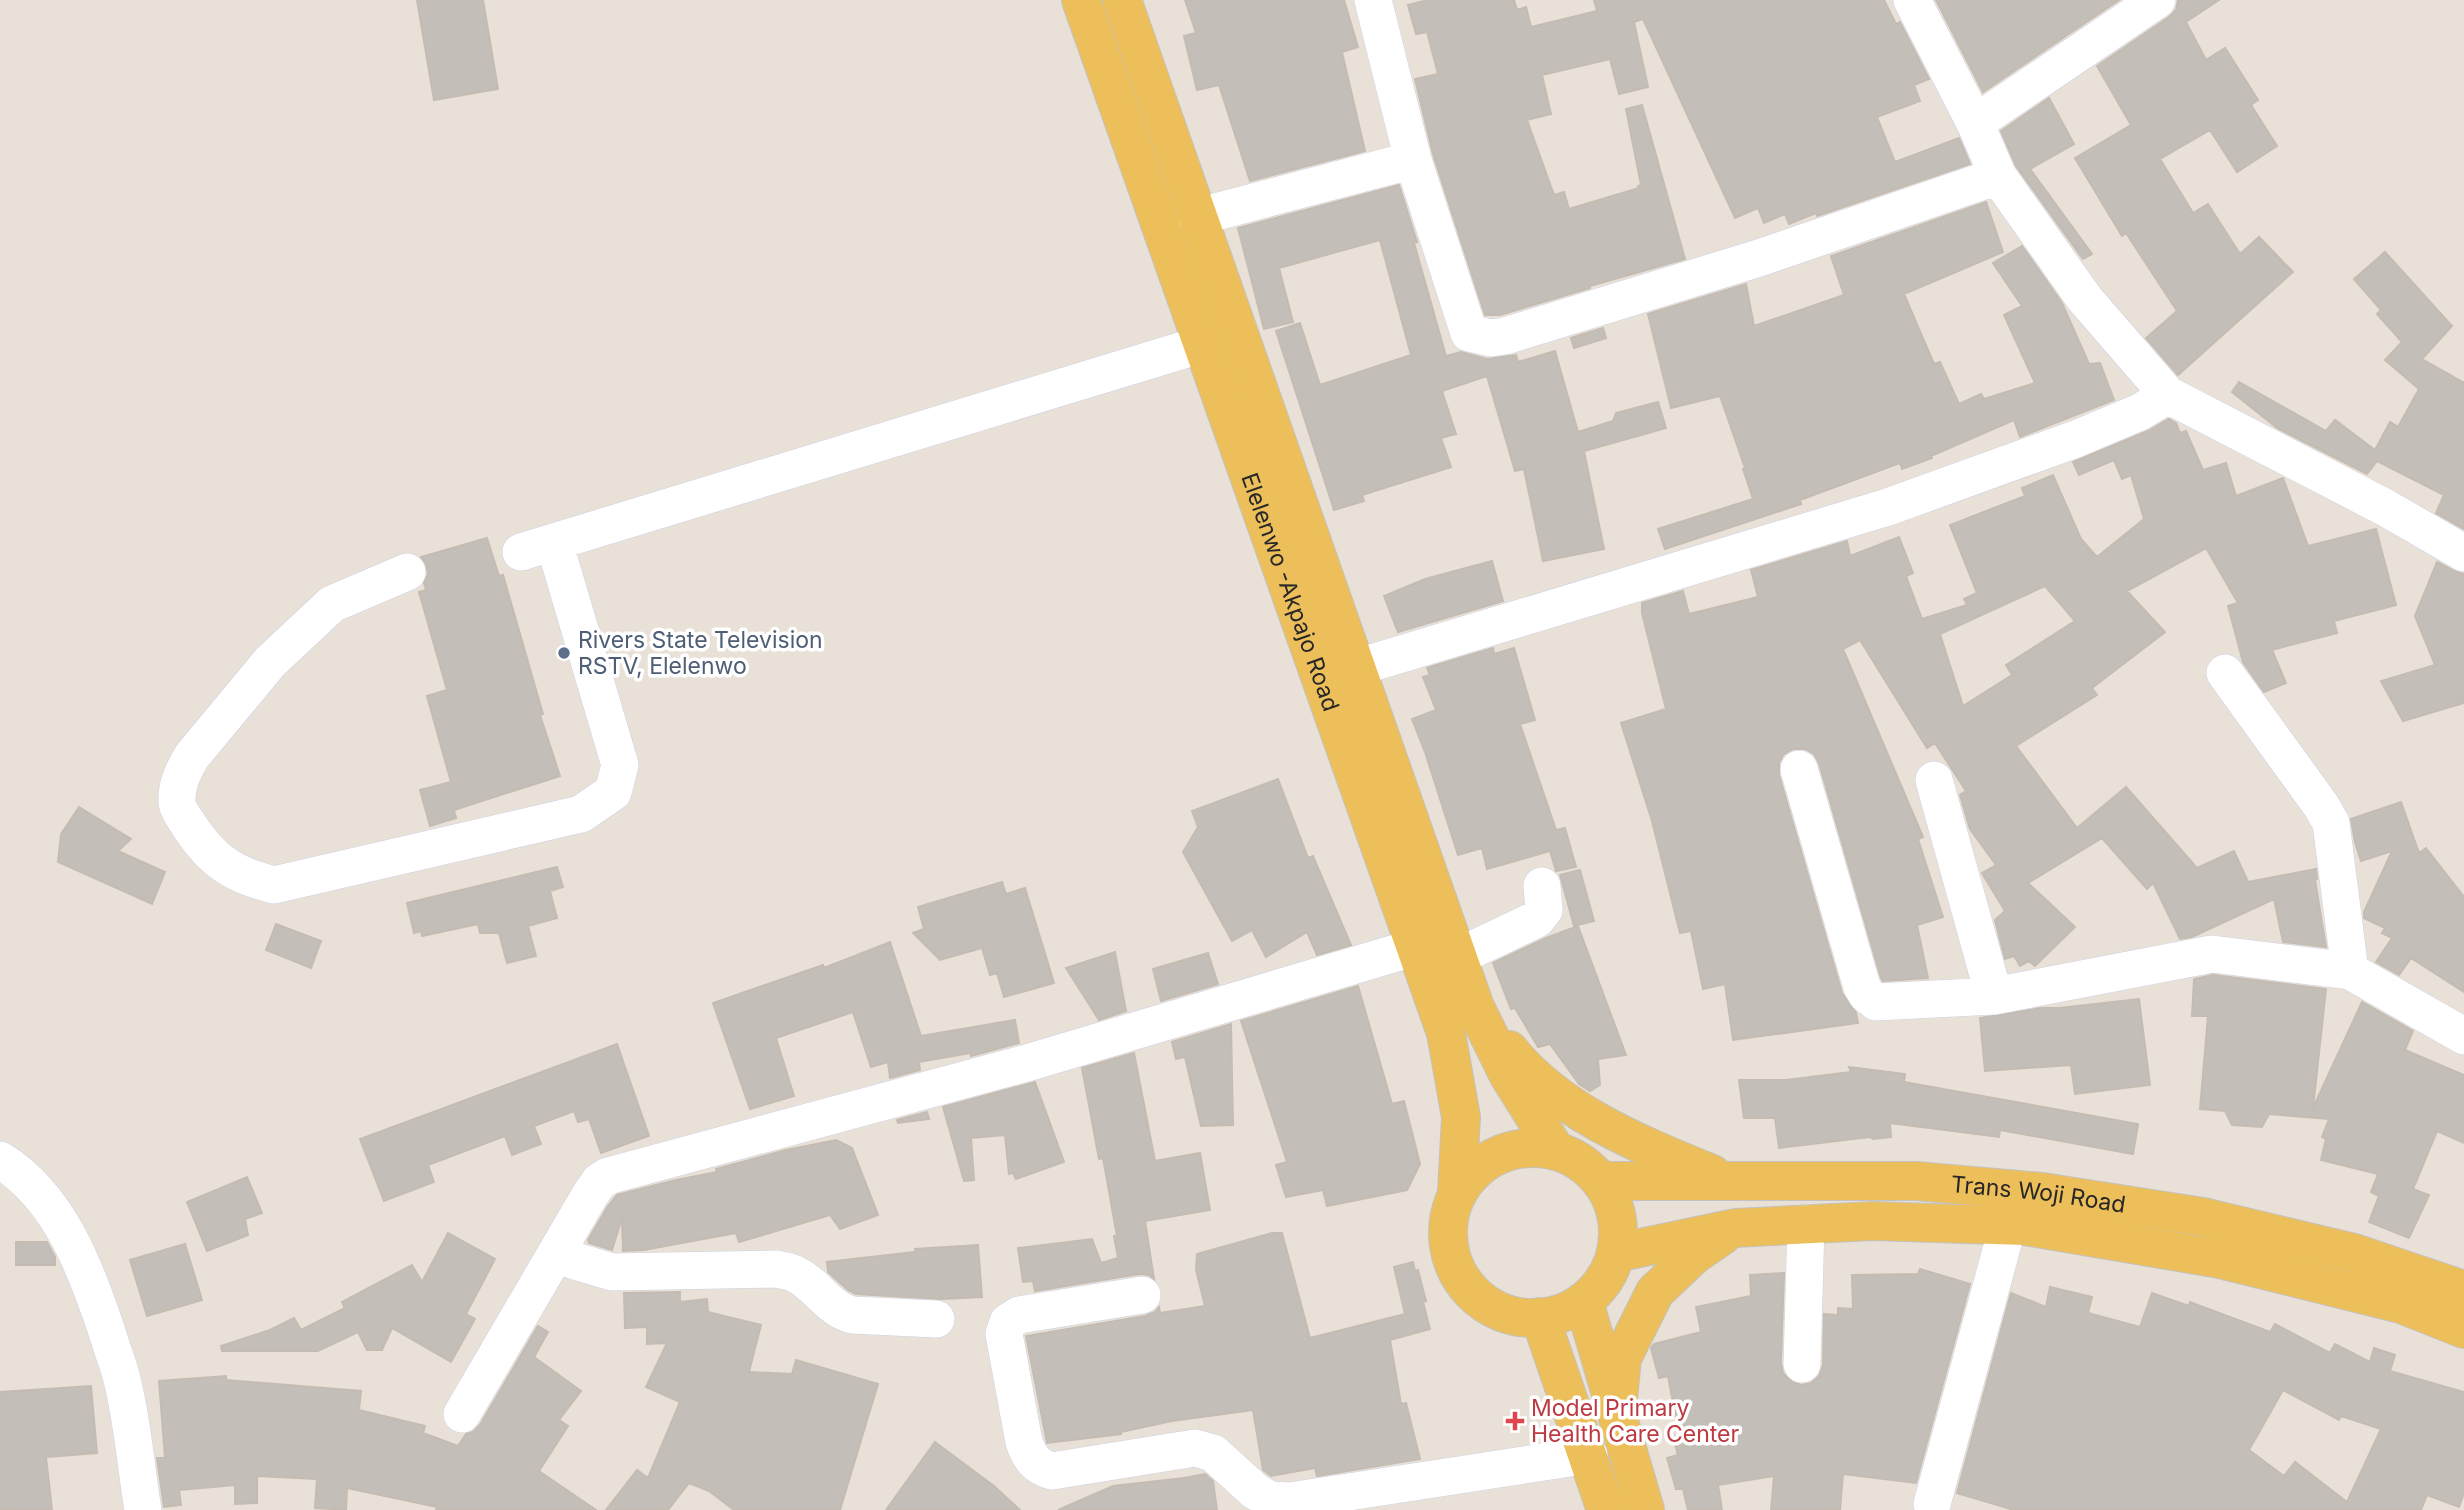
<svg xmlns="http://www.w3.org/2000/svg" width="2464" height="1510" viewBox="0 0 2464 1510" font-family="Inter,sans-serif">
  <rect width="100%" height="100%" fill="#e9e1d8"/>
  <!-- building -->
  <path fill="#c4beb8" stroke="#c4bcb2" stroke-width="2" fill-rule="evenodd" d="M417 0H483L498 89 434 100Z
    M1185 0H1344L1358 47 1342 52 1365 151 1250 181 1219 85 1197 90 1184 36 1196 33Z
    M1428 0H1514L1517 10 1526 7 1531 27 1597 11 1594 0H1884L1896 24 1900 22 1929 79 1914 85 1920 101 1877 117 1895 162 1959 138 1970 164 1817 216 1816 213 1789 224 1785 214 1764 223 1758 208 1735 218 1643 19 1634 22 1648 87 1619 94 1610 59 1542 75 1551 114 1527 120 1554 195 1564 192 1569 209 1639 188 1638 186 1641 185 1626 109 1642 105 1685 259 1590 286V288L1500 315H1485L1433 154 1415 79 1438 74 1427 32 1416 34 1408 5Z
    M1936 0H2119L1983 92Z
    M2178 0H2219L2186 22 2206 60 2225 48 2258 100 2251 105 2277 146 2237 172 2210 130 2160 159 2193 213 2208 204 2240 254 2259 237 2293 272 2178 375 2146 338 2177 311 2126 233 2122 236 2075 158 2131 125 2097 66 2169 17 2176 10Z
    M2049 98 2074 144 2030 169 2092 254 2083 259 2016 166 2001 131Z
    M1399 185 1417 242 1414 243 1446 356 1461 352 1487 359 1516 355 1518 362 1555 351 1578 432 1613 421 1616 413 1658 402 1666 428 1584 451 1604 549 1543 561 1524 469 1515 471 1487 376 1442 391 1456 434 1441 438 1451 467 1362 495 1364 501 1334 510 1276 331 1300 323 1320 385 1411 355 1380 240 1279 268 1293 322 1264 329 1238 228Z
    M1986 202 2003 252 1904 294 1934 364 1940 362 1959 404 1981 394 1984 399 2035 383 2004 315 2022 306 1993 263 2022 246 2062 303 2089 364 2100 363 2114 400 2020 437 2014 420 1931 456 1932 458 1902 469 1900 463 1800 500 1801 504 1665 549 1658 529 1753 499 1743 469 1745 468 1720 396 1671 408 1648 314 1746 284 1754 326 1844 295 1831 256Z
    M2385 252 2452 326 2422 359 2464 383V529L2436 513 2444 495 2377 461 2367 474 2277 428 2232 392 2239 382 2326 431 2335 420 2375 450 2390 422 2398 427 2419 389 2385 360 2402 342 2377 314 2381 310 2354 279Z
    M1603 328 1606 338 1574 348 1571 338Z
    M2169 419 2176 423 2180 433 2186 431 2203 470 2226 463 2236 496 2283 478 2308 546 2376 529 2396 605 2334 621 2337 633 2272 650 2286 683 2264 692 2243 662 2228 606 2238 603 2206 548 2127 591 2165 632 2092 688 2097 695 2016 746 2077 828 2126 787 2197 868 2234 851 2248 882 2316 869 2317 879 2315 880 2326 947 2283 942 2274 899 2192 937 2180 939 2153 883 2147 889 2102 838 2028 883 2075 927 2035 966 2029 961 2020 966 2014 956 2005 959 1995 920 2005 911 1982 873 1996 865 1970 829 1960 795 1966 791 1935 743 1927 748 1860 640 1843 649 1923 837 1918 839 1943 917 1917 925 1928 978 1883 981 1881 978 1819 763 1814 754 1805 749H1793L1783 755 1779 763V775L1842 993 1856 1013 1858 1023 1733 1040 1725 984 1703 989 1691 931 1680 933 1652 821 1621 723 1666 709 1642 613V603L1683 591 1689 614 1758 597 1751 570 1847 541 1850 556 1899 537 1913 573 1906 576 1922 619 1967 605 1964 599 1977 593 1950 525 2025 496 2022 488 2053 475 2081 539 2097 557 2144 519 2131 475 2122 479 2114 460 2079 475 2073 462 2148 431ZM2045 586 2075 621 2006 665 2012 675 1963 706 1940 634Z
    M487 538 499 576 503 575 543 714 540 715 560 776 454 810 456 818 430 826 420 790 451 782 427 696 447 690 419 592 426 590 424 583 428 574 426 564 421 557Z
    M1492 561 1503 601 1398 632 1384 596 1425 579Z
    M2437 562 2454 571 2464 574V703L2403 721 2381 681 2435 665 2415 616Z
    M1493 648 1494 654 1514 648 1535 720 1520 724 1556 830 1565 828 1576 867 1556 871 1550 851 1487 869 1482 848 1458 855 1425 752 1412 719 1436 710 1423 677 1430 675 1427 668Z
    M1278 779 1308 858 1313 856 1351 945 1317 955 1307 932 1266 957 1252 930 1232 941 1183 852 1198 827 1192 811Z
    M2401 802 2419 853 2426 848 2464 897V992L2411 958 2399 975 2376 962 2392 938 2382 933 2385 928 2364 918V912L2392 851 2361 861 2355 842 2351 819Z
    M79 807 131 839 118 851 165 872 152 904 58 862 61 834Z
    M557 867 563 887 550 891 557 918 528 926 536 956 507 963 499 933H480L478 924 422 936 421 931 414 933 407 903Z
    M1580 870 1594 921 1574 926 1560 875Z
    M1002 882 1006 894 1025 888 1054 983 1004 997 997 973 990 975 982 948 940 960 913 933 924 929 918 907Z
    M276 924 321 941 311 968 266 950Z
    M1578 926 1626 1055 1598 1059 1600 1085 1590 1091 1579 1084 1550 1044 1538 1047 1515 1008 1511 1009 1493 963 1546 938Z
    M890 942 921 1036 1015 1020 1019 1043 971 1056 970 1053 919 1062 920 1070 890 1078 888 1062 871 1067 853 1012 776 1038 794 1096 750 1109 713 1003 823 965 824 968Z
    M1115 952 1126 1011 1099 1020 1066 968Z
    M1208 953 1218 984 1161 1001 1153 969Z
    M2213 975 2326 989 2313 1108 2362 1002 2413 1031 2405 1050 2464 1075V1143L2437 1131 2413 1189 2429 1195 2409 1238 2369 1222 2379 1196 2371 1192 2378 1174 2321 1160 2326 1139 2322 1137 2329 1119 2269 1114 2262 1127 2232 1125 2225 1111 2200 1109 2208 1016H2192L2194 979Z
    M1358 986 1392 1104 1404 1101 1420 1164 1407 1190 1327 1206 1323 1190 1286 1197 1276 1165 1287 1162 1241 1021Z
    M2139 999 2150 1085 2075 1094 2071 1065 1985 1071 1980 1018 2041 1008H2059Z
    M1231 1024 1233 1125 1201 1126 1185 1057 1176 1059 1172 1042Z
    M617 1044 649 1136 601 1153 589 1119 578 1122 574 1111 534 1126 541 1144 512 1155 505 1136 428 1165 434 1182 384 1201 360 1139Z
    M1134 1053 1155 1161 1200 1153 1210 1210 1145 1221 1154 1279 1149 1275 1139 1274 1035 1291 1033 1281 1023 1282 1018 1248 1092 1239 1101 1263 1118 1258 1114 1236H1117L1103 1158 1099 1159 1082 1068Z
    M1849 1067 1905 1074 1904 1082 2138 1124 2133 1154 2000 1130 1999 1137 1890 1123 1891 1137 1873 1139 1870 1137 1779 1148 1775 1118H1744L1739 1080H1786L1851 1072Z
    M1035 1082 1064 1162 1016 1179 1013 1173 1009 1174 1005 1135 971 1138 974 1180 964 1181 943 1107Z
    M927 1112 929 1119 898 1123 897 1120Z
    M836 1140 852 1148 878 1215 840 1229 830 1215 739 1242 736 1233 644 1250 623 1251 622 1218 612 1250 589 1243 588 1240 608 1206 617 1195 676 1180 717 1172 716 1169 786 1150Z
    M247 1177 262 1213 245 1219 248 1235 207 1251 187 1202Z
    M448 1233 495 1259 466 1314 475 1319 451 1362 392 1328 382 1350H367L358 1332 318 1351H222L221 1346 270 1330 294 1318 301 1330 345 1308 342 1302 412 1265 422 1282Z
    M1272 1233H1282L1310 1338 1405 1314 1394 1267 1413 1262 1415 1271 1418 1270 1426 1301 1423 1302 1430 1329 1390 1340 1401 1404 1406 1403 1420 1459 1317 1476 1315 1468 1271 1476 1263 1470 1253 1410 1172 1421 1121 1432V1434L1047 1443 1026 1336 1145 1316 1155 1312 1159 1307 1160 1313 1205 1306 1196 1270 1197 1254Z
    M16 1242H47L55 1257V1265H16Z
    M185 1244 202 1300 147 1316 130 1260Z
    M978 1245 982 1297 942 1299 856 1294 848 1290 828 1272 827 1262 915 1252V1249Z
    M1920 1269 1970 1284 1916 1483 1843 1474 1840 1510H1771L1774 1476 1718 1485 1722 1510H1688L1683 1489H1676L1667 1458 1678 1455 1673 1437 1679 1436 1668 1376 1659 1378 1651 1348 1654 1344 1701 1332 1696 1307 1751 1296 1750 1275 1784 1273 1781 1363 1783 1373 1792 1382 1801 1385 1811 1383 1819 1376 1823 1365 1824 1314 1838 1315V1308L1853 1309 1852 1275 1918 1274Z
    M2050 1287 2092 1297 2088 1313 2140 1327 2152 1293 2189 1306 2190 1302 2270 1332 2275 1324 2330 1353 2335 1344 2370 1362 2374 1348 2395 1355 2390 1371 2464 1392V1493L2459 1507 2427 1495 2421 1510H2014L1957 1493 2011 1293 2046 1307ZM2283 1390 2339 1420 2341 1416 2381 1429 2347 1502 2295 1462 2284 1476 2249 1450Z
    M680 1292V1302L707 1299 708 1312 761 1325 749 1372 792 1374 796 1360 878 1384 840 1510H734L709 1491 689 1483 668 1510H606L637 1470 648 1478 680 1402 646 1387 667 1343 647 1344V1327L625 1328 624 1293Z
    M538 1326 548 1332 534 1357 581 1391 559 1420 568 1426 539 1471 596 1510H436L437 1507 347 1488 346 1510 315 1508 317 1479 257 1476V1503L235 1504V1485L179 1490 181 1505 164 1507 157 1458H165L159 1381 226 1376V1380L361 1391 359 1410 425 1426 423 1433 458 1446 466 1434 473 1432 480 1425Z
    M91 1386 97 1453 46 1457 52 1510H0V1392Z
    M935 1442 994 1486 1020 1510H886Z
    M1205 1474 1213 1481 1217 1510H1058L1113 1486 1184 1478Z"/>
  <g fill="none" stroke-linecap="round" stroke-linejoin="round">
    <!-- minor casing -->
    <g stroke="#cdd2e0" stroke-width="38">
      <path id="minor" d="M1373 0 1413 160 1469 333 1491 338 1505 336 1759 258 1998 176
        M1912 0 1975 123 1998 176 2084 298 2168 395 2386 508 2464 553
        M1975 123 2157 0
        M1197 217 1413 160
        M521 552 1203 344
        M407 572 332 604 270 662 192 756C183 771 176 785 177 803 178 811 186 820 190 827 213 862 234 875 274 885L581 814 613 792 620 765 554 542
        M1355 668 1888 507 2076 439 2140 412 2168 395
        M2225 673 2322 807 2331 823 2350 971
        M1799 769 1862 987 1867 995 1876 1002 1994 996 2212 954 2350 971 2464 1036
        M1934 780 1994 996
        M1457 957 1537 919 1544 910 1542 886
        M0 1160C61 1197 88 1274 109 1338 113 1353 120 1368 123 1384 133 1425 136 1468 143 1510
        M555 1255 612 1272 777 1269C783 1271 790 1271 795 1274 817 1284 827 1308 852 1315L936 1319
        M1142 1295 1019 1315 1008 1322 1004 1334 1024 1442C1030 1458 1035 1466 1052 1471L1195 1448 1213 1453 1255 1491 1270 1500 1290 1501 1589 1455
        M1802 1364 1806 1224
        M462 1414 590 1195 599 1182 608 1176 1027 1063 1416 947
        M1932 1504 2008 1225"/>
    </g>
    <!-- major casing -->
    <g stroke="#c3c3c3" stroke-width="40">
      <g id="major">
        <path id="s1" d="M1081 0 1446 1033 1461 1117 1457 1192"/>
        <path d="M1122 0 1475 1007 1509 1076 1556 1151"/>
        <path d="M1509 1050C1560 1113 1639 1144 1712 1174"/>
        <circle cx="1533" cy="1233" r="85"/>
        <path id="s2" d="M1601 1181H1916L2042 1192 2203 1217 2354 1253 2464 1290"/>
        <path d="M1616 1253 1735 1228 1873 1221 2025 1226 2220 1259 2401 1304 2464 1329"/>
        <path d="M1584 1302 1645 1510"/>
        <path d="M1540 1317 1606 1510"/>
        <path d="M1617 1410 1622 1358 1655 1292 1694 1255 1723 1235"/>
      </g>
    </g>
    <!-- minor -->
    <use href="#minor" stroke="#fff" stroke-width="37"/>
    <!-- major -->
    <use href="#major" stroke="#edbf5a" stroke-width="38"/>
  </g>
  <!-- markers -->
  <circle fill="#5c6f8a" stroke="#fff" stroke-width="2.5" cx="564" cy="653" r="7"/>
  <path fill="#e0444e" stroke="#fff" stroke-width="2.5" d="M1511.5 1410.5h7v7h7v7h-7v7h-7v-7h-7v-7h7z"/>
  <g text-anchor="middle" stroke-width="7" stroke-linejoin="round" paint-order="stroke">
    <!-- street labels -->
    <g font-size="23" fill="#272727" stroke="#fff">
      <text dy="8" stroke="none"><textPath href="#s1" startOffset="628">Elelenwo -Akpajo Road</textPath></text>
      <text dy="8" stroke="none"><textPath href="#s2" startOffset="438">Trans Woji Road</textPath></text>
    </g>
    <!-- service labels -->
    <g font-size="23" fill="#4e5e75" stroke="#fff" text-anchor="start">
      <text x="578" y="648">Rivers State Television<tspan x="578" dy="26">RSTV, Elelenwo</tspan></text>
    </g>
    <!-- health labels -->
    <g font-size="23" fill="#be3a42" stroke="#fff" text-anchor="start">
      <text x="1531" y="1416">Model Primary<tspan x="1531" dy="26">Health Care Center</tspan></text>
    </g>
  </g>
</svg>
